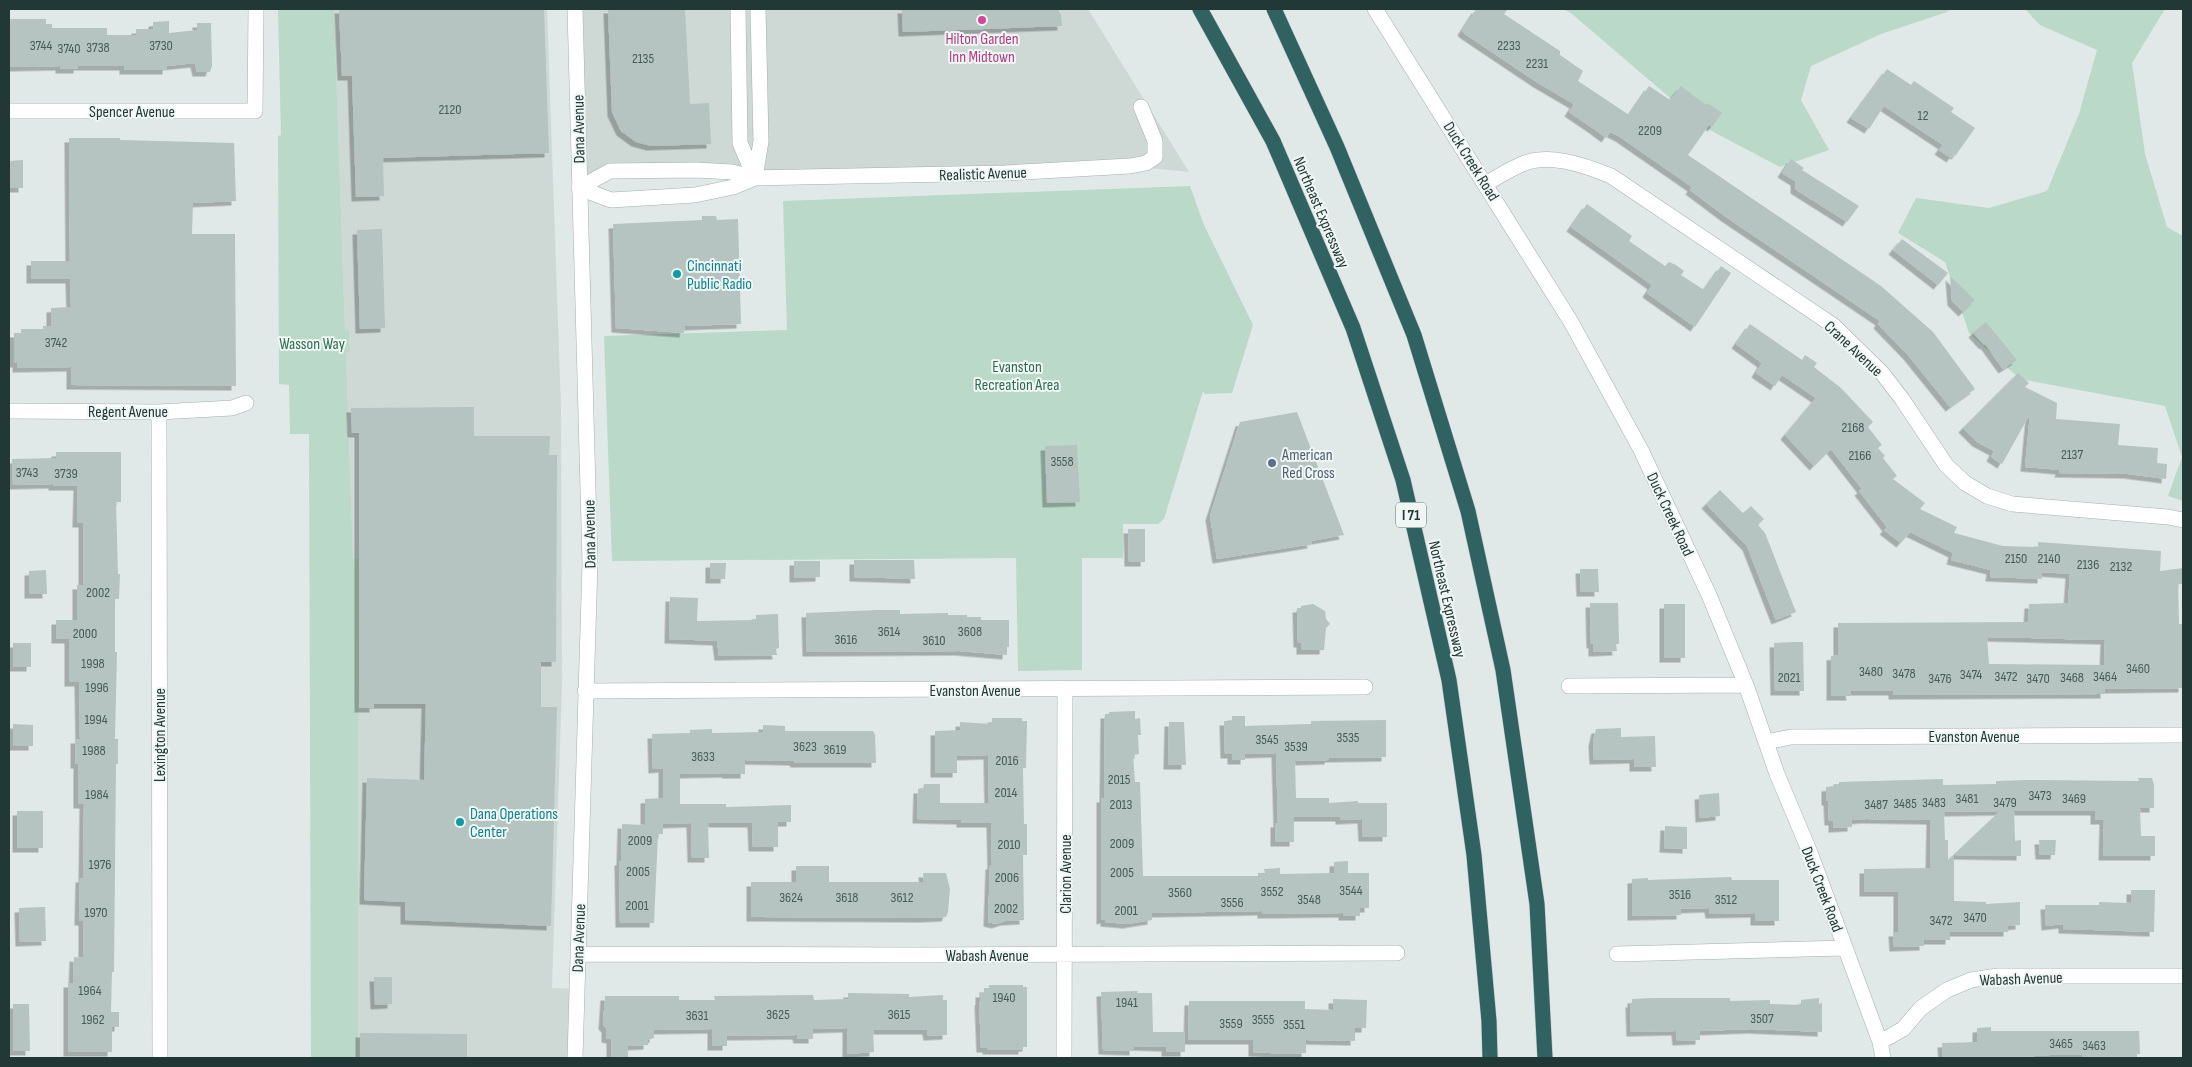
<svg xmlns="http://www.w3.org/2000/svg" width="2192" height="1067" viewBox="0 0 2192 1067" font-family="'Sofia Sans Condensed',sans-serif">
  <defs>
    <filter id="shadow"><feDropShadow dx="-4.5" dy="4.5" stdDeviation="0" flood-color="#0004"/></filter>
  </defs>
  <rect width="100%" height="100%" fill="#e0e9e7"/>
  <!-- built -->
  <path fill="#ced9d6" d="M334 9H547L561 408 562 684 552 988 577 989 575 1058H339L358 988 359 560 353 559 346 352H350L349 332H345Z
    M575 9H1088L1189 172 1130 166 1005 173 610 171 579 188Z"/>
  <!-- green -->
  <path fill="#bad9c8" d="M278 9H334L345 331H349L350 352 346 353 353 559H359L358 1058H311L309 434H290L289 385 279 384 278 136 281 135Z
    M1562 9H1950L1947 12 1881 34 1811 66 1801 100 1829 150 1780 167 1704 127 1571 13Z
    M2025 9H2165L2132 63 2145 154 2167 227 2183 236V501L2168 496 2182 457 2165 406 2020 379 1969 333 1945 262 1898 233 1916 198 1989 208 2047 191 2079 114 2097 50 2040 25Z
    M1190 186 1204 225 1253 325 1232 393 1205 394 1203 391 1164 519 1158 524H1123V558H1082V670L1018 671 1016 558 612 561 604 336 787 330 783 201Z"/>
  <!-- building -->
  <path fill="#b5c4c0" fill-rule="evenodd" filter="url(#shadow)" d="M339 9H544L549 153 383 158 384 196 356 197 352 76H342Z
    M608 9H685L690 104 709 103 711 144 651 146 636 142 621 131 612 112Z
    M902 9H1058L1061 15 1062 26 903 32Z
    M1476 9H1508L1504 14 1560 51V55L1583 71 1578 81 1629 115 1649 86 1670 100 1681 86 1706 105 1707 103 1722 113 1712 127 1709 125 1688 155 1881 286 1933 332 1975 389 1950 407 1908 355 1878 324 1880 321 1726 217 1690 190 1692 187 1620 137 1610 132 1606 138 1594 129 1569 112 1574 104 1538 83 1465 34 1462 31Z
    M9 19H46V24H52V28H107V35H136V29H153V22L169 21V33L197 30V23H211L212 66 210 72H197L195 63 167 66V70H124V66H78V69H60V66L9 67Z
    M1887 69 1911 85 1914 81 1954 108 1951 112 1975 128 1956 155 1954 154 1951 158 1939 150 1943 145 1884 106 1869 129 1851 118Z
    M69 138H120V140L234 143 236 201 193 203 192 234H235L236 386 71 385V367L17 368V363H14V333H21V329H43V326H51V308L71 307 70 279H31V261H70Z
    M1791 159 1804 168 1802 170 1859 206 1847 222 1795 189V181L1782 173Z
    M23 160V188H9V161Z
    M1587 204 1632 236 1629 241 1665 266 1669 262 1676 265 1684 271 1681 275 1704 290 1721 266 1731 273 1695 327 1647 293 1652 285 1571 227Z
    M702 216H716L717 220 738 219 741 324 685 326 684 333 616 328 613 224 702 220Z
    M382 229 385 328 360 329 357 230Z
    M1902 239 1948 273 1938 285 1893 250Z
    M1950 276 1975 300 1963 312 1952 301Z
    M1986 322 2017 360 2003 369 1985 344 1984 345 1973 333Z
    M1750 324 1802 360 1805 355 1817 363 1814 367 1841 388 1873 422 1868 427 1882 445 1878 448 1885 456 1883 458 1897 476 1893 479 1925 503 1920 509 1957 527 1954 533 2003 546 2038 547V542L2161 551 2160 571 2183 568V584H2178L2179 624H2183V688L2105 689V694L1893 695V691H1850L1851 696H1831V656L1838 655V623L2028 622 2029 604 2068 603 2070 574 2042 572V579L1990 577 1991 570 1951 560 1953 553 1910 532 1901 543 1884 530 1887 527 1859 491 1862 489 1831 449 1814 466 1785 435 1816 398 1782 375 1775 386 1756 373 1762 363 1736 344ZM1987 637 2105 640 2104 665 1989 664Z
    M2018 373 2029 383 2025 387 2057 403 2056 419 2120 424 2118 445 2158 448 2157 463 2167 464 2166 479 2128 474 2059 473 2060 470 2025 467 2030 414 2002 464 1991 457 1994 451 1977 442 1963 428Z
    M474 407V436H550L549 455H557L556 662H541V707H557L551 926 405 920V902L364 900 367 778 424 780 426 704H374V708H359V433H352L351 408Z
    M1297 412 1344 535 1311 541 1312 544 1217 559 1210 516 1240 422Z
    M1077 445 1080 502 1047 503 1045 446Z
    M56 452H121V502H116L118 574H120L119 599H115V652H117L115 739H118V764H116L114 972H112L111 1012H119V1027H112V1052H68V983H73L74 957 83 958V921H79L80 878H83L84 804H78V764H75V739H80L79 682H69V639H56V620H77V585H83V523H77L78 486H53V484L13 485 12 459 56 458Z
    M1720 490 1743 513 1751 506 1764 519 1758 525 1765 533 1796 612 1776 620 1747 546 1706 504Z
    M1128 529H1145V562H1129Z
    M854 560H914L915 579 854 577Z
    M794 561H820V577L794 578Z
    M710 563H726L725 579H710Z
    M1580 569H1598L1599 592H1581Z
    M46 570 47 594H29V571Z
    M670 597 698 598 697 621 756 620V615L778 614 779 648 776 649 777 655 719 656 717 641 669 639Z
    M1590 603H1618L1619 644H1616L1617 651 1593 652V644H1591Z
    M1313 604 1325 611 1326 619 1330 624 1326 628 1324 650H1301V643H1298L1297 608H1301V606Z
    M1664 604H1685V658H1664Z
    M877 610H900V614L948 613V615H967V617H981V620H1009V647H1007V655L959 651 807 652 806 613Z
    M1795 642H1803L1804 691H1775L1774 643Z
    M13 643H31V667H13Z
    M1135 711V719L1140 718 1141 735H1138L1139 754 1133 755 1135 782H1140L1143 876H1258V873H1265L1264 869 1280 868V874L1334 873V862L1348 861V873H1369V908H1360V916H1343V913L1262 914V911L1152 913V920L1127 924 1105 922V919L1101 920V798H1104L1105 714H1109V712Z
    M1232 716H1245V726L1311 724V721L1386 720V757L1329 758V760L1295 761 1296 798H1329V803L1358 801V803H1387V837H1363L1362 819 1340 820V817H1294V842H1275V823H1278L1276 753 1245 754V760H1232V754H1225L1224 721H1232Z
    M992 718H1022V721H1027L1026 768H1023L1024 824H1027V855H1023L1024 920 1005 921 996 924 988 922 990 865H992L991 823H961V820L917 819 918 789H923L924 784H940V803H989L988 755 957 756V773H935V731L960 730V722L992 724Z
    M1169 722H1184L1186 765H1168Z
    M13 724 33 725V746H13Z
    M763 725 785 726V731H873L875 735 876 763H795L794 761 745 760V774H726L727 773 680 774V804H726V807L791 805V822H778V847H753L752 823H708L709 858H692L691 823 663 824V834H658L654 923H620L619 861H621L622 824 645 825V799L663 798V768L653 769 652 734 690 733V730L712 729V733L763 732Z
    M1621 728V737L1655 736 1656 767H1634V759L1594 760 1593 742 1596 729Z
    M2138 778H2152L2154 785V808H2140L2141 836H2155V856H2103L2104 820H2095V811H2014L2015 841 2021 840V856L1954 855V901L1986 902V904L2020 902V925L2008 926V932H1950V940H1924V946L1894 947 1893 932H1898V892H1864V869L1930 868 1931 820 1866 819 1852 820V827L1833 828V821H1829L1828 801H1826V787L1834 786 1833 784H1839V782L1943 779V785L1996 784V781L2028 780 2139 781ZM2000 811 1948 860V840H1945L1944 812Z
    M1719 793 1720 816 1700 818 1699 795Z
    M17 811H43V848H17Z
    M1665 826 1687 827V849L1664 848Z
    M2039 840H2056L2055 855H2040Z
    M796 866H829V882H924L923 873H946L950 889 948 912 946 917 924 918 751 917V882H796Z
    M1731 877 1732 880H1779V921H1755V913L1710 914 1709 908 1681 909V915L1632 916V879L1648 878V880Z
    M2131 890H2155L2154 932 2063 929V924L2046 926 2045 905H2099V902L2131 903Z
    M45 907 46 941 20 942 19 908Z
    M374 977H392V1004L375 1005Z
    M989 985H1023V987H1027V1047H1023V1050H987V1048H981L979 1001H980V993H984V988H989Z
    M1138 991 1137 993H1152L1153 1032H1185V1052H1166V1047L1134 1046V1051L1103 1050 1101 992Z
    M848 993 909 994V997L943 995V1000H947V1035L928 1036 927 1030H873L874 1052 847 1054V1028L813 1029V1039H798L797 1035 727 1036V1046H712V1029L654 1030V1038L648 1040V1045L628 1046V1057H611V1039L606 1038V1028L603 1025 605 996H679V1000H715L714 996 813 995 814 1000 848 999Z
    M1651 998H1730V1001L1770 1000V1004L1801 1005V1000L1819 998V1004L1822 1003V1032L1752 1029 1700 1031V1040L1677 1041 1676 1031 1631 1032 1630 1003H1632V999Z
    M1333 999 1367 1000 1366 1028H1355V1041L1306 1040V1053L1288 1054 1253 1052V1040H1188L1189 1001H1305V1009L1333 1010Z
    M13 1004H29L30 1051H13Z
    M1991 1027V1031H2139L2140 1054H2137V1058H2082V1055H2050L2003 1058H1943L1942 1043 1977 1042V1028Z
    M360 1033 467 1034V1058H360Z"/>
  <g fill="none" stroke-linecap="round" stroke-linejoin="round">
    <!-- minor casing -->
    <g stroke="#a3b0ae" stroke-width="16">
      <path id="minor" d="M738 9 740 143 755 178
        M1375 9 1571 322 1641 450 1709 595 1746 685 1777 774 1811 855 1880 1042 1883 1058
        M9 111H255L256 9
        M755 178 761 141 758 9
        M1486 184C1497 177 1509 170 1520 165 1548 152 1584 165 1611 176L1834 326 1882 373 1902 399 1946 465 1965 483 1987 496 2012 504 2168 517 2183 520
        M579 188 610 171 696 170 732 172 755 178 1005 173 1130 166 1146 163 1155 157V141L1141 107
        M579 188 611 200 695 195 733 187 755 178
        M9 411 159 412 232 408 246 403
        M159 412 160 1058
        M1569 686 1746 685
        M585 691 1365 687
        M1766 742 1791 737 2183 735
        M578 954 918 955 1397 953
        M1617 954 1845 948
        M1880 1042 1903 1029 1921 1008 1947 990 1971 980 1998 976H2183
        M575 1058 590 563 575 9
        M1064 1058 1065 690"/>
    </g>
    <!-- highway casing -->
    <g stroke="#bdc3c3" stroke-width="16">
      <path id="highway" d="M1200 9 1273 141 1353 328 1403 480 1449 680 1474 855 1489 1021 1490 1058
        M1274 9 1337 147 1414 335 1468 511 1503 670 1537 904 1545 1058"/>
    </g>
    <!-- minor -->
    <use href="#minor" stroke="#fff" stroke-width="15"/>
    <!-- highway -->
    <use href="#highway" stroke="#306261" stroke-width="15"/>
  </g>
  <!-- markers -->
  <circle fill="#d1479c" stroke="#f0f6f4" stroke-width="2" cx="982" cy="20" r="5"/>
  <g fill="#0f9aa8" stroke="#f0f6f4" stroke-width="2">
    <circle cx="677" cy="274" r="5"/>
    <circle cx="460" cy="822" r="5"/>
  </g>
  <circle fill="#5c6f8a" stroke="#f0f6f4" stroke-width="2" cx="1272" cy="463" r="5"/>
  <g text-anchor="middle" stroke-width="4" stroke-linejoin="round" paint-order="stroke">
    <!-- number labels -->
    <g font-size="14" fill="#475b58">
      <text x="41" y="50">3744</text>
      <text x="161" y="50">3730</text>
      <text x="1509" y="50">2233</text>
      <text x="98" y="52">3738</text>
      <text x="69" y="53">3740</text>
      <text x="643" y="63">2135</text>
      <text x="1537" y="68">2231</text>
      <text x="450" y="114">2120</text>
      <text x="1923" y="120">12</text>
      <text x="1650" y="135">2209</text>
      <text x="56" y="347">3742</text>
      <text x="1853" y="432">2168</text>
      <text x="2072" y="459">2137</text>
      <text x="1860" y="460">2166</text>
      <text x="1062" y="466">3558</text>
      <text x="27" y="477">3743</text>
      <text x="66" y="478">3739</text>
      <text x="2016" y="563">2150</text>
      <text x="2049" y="563">2140</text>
      <text x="2088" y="569">2136</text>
      <text x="2121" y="571">2132</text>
      <text x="98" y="597">2002</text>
      <text x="889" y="636">3614</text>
      <text x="970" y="636">3608</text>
      <text x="85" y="638">2000</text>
      <text x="846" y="644">3616</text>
      <text x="934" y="645">3610</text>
      <text x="93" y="668">1998</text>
      <text x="2138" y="673">3460</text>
      <text x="1871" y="676">3480</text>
      <text x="1904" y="678">3478</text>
      <text x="1971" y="679">3474</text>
      <text x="2006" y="681">3472</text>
      <text x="2105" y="681">3464</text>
      <text x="1789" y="682">2021</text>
      <text x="2072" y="682">3468</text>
      <text x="1940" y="683">3476</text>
      <text x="2038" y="683">3470</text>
      <text x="97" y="692">1996</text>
      <text x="96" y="724">1994</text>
      <text x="1348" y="742">3535</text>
      <text x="1267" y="744">3545</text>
      <text x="805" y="751">3623</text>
      <text x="1296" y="751">3539</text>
      <text x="835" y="754">3619</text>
      <text x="94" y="755">1988</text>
      <text x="703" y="761">3633</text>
      <text x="1007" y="765">2016</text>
      <text x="1119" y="784">2015</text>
      <text x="1006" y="797">2014</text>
      <text x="97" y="799">1984</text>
      <text x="2040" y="800">3473</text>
      <text x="1967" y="803">3481</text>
      <text x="2074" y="803">3469</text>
      <text x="1934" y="807">3483</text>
      <text x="2005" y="807">3479</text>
      <text x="1905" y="808">3485</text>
      <text x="1121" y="809">2013</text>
      <text x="1876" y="809">3487</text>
      <text x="640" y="845">2009</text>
      <text x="1122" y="848">2009</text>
      <text x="1009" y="849">2010</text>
      <text x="100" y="869">1976</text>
      <text x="638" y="876">2005</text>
      <text x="1122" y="877">2005</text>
      <text x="1007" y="882">2006</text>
      <text x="1351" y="895">3544</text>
      <text x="1272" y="896">3552</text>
      <text x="1180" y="897">3560</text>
      <text x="1680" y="899">3516</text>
      <text x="791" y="902">3624</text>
      <text x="847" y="902">3618</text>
      <text x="902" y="902">3612</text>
      <text x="1309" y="904">3548</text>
      <text x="1726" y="904">3512</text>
      <text x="1232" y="907">3556</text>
      <text x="637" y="910">2001</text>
      <text x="1006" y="913">2002</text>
      <text x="1126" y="915">2001</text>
      <text x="96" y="917">1970</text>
      <text x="1975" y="922">3470</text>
      <text x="1941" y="925">3472</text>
      <text x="90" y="995">1964</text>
      <text x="1004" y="1002">1940</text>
      <text x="1127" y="1007">1941</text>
      <text x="778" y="1019">3625</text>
      <text x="899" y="1019">3615</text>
      <text x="697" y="1020">3631</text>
      <text x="1762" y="1023">3507</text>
      <text x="93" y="1024">1962</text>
      <text x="1263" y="1024">3555</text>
      <text x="1231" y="1028">3559</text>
      <text x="1294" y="1029">3551</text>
      <text x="2061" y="1048">3465</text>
      <text x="2094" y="1050">3463</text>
    </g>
    <!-- shield labels -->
    <rect fill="#f0f6f4" stroke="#60716f" stroke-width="1" x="1396" y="502.5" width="30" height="25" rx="4"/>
    <g font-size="15" font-weight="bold" fill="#223836">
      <text x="1411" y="520">I 71</text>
    </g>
    <!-- hotel labels -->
    <g font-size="16" fill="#b23c85" stroke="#f0f6f4">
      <text x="982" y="44">Hilton Garden<tspan x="982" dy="18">Inn Midtown</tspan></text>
    </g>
    <!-- street labels -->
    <g font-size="16" fill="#223836" stroke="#f0f6f4">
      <text x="132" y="117">Spencer Avenue</text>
      <text transform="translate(578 129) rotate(-91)" y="6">Dana Avenue</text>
      <text transform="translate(1472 161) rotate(58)" y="6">Duck Creek Road</text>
      <text transform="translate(983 173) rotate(-2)" y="6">Realistic Avenue</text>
      <text transform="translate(1322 212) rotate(67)" y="6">Northeast Expressway</text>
      <text transform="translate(1854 348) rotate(43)" y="6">Crane Avenue</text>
      <text x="128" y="417">Regent Avenue</text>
      <text transform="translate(1671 514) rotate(65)" y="6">Duck Creek Road</text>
      <text transform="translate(589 534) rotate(-91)" y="6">Dana Avenue</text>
      <text transform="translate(1448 599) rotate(77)" y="6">Northeast Expressway</text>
      <text x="975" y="696">Evanston Avenue</text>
      <text transform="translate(159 735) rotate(-90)" y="6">Lexington Avenue</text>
      <text x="1974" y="742">Evanston Avenue</text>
      <text transform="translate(1065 874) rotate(-90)" y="6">Clarion Avenue</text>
      <text transform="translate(1823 889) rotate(69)" y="6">Duck Creek Road</text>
      <text transform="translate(578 938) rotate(-88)" y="6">Dana Avenue</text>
      <text x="987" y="961">Wabash Avenue</text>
      <text transform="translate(2021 978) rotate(-2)" y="6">Wabash Avenue</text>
    </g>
    <!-- culture labels -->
    <g font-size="16" fill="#0d838f" stroke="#f0f6f4" text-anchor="start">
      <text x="687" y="271">Cincinnati<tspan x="687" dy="18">Public Radio</tspan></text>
      <text x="470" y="819">Dana Operations<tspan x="470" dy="18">Center</tspan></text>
    </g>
    <!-- park labels -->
    <g font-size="16" fill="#2f6c52" stroke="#f0f6f4">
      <text x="312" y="349">Wasson Way</text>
      <text x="1017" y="372">Evanston<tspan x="1017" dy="18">Recreation Area</tspan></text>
    </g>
    <!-- service labels -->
    <g font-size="16" fill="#4e5e75" stroke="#f0f6f4" text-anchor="start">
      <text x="1282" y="460">American<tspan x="1282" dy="18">Red Cross</tspan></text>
    </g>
  </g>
  <!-- border -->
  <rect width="2192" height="1067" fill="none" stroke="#223836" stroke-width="20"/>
</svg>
